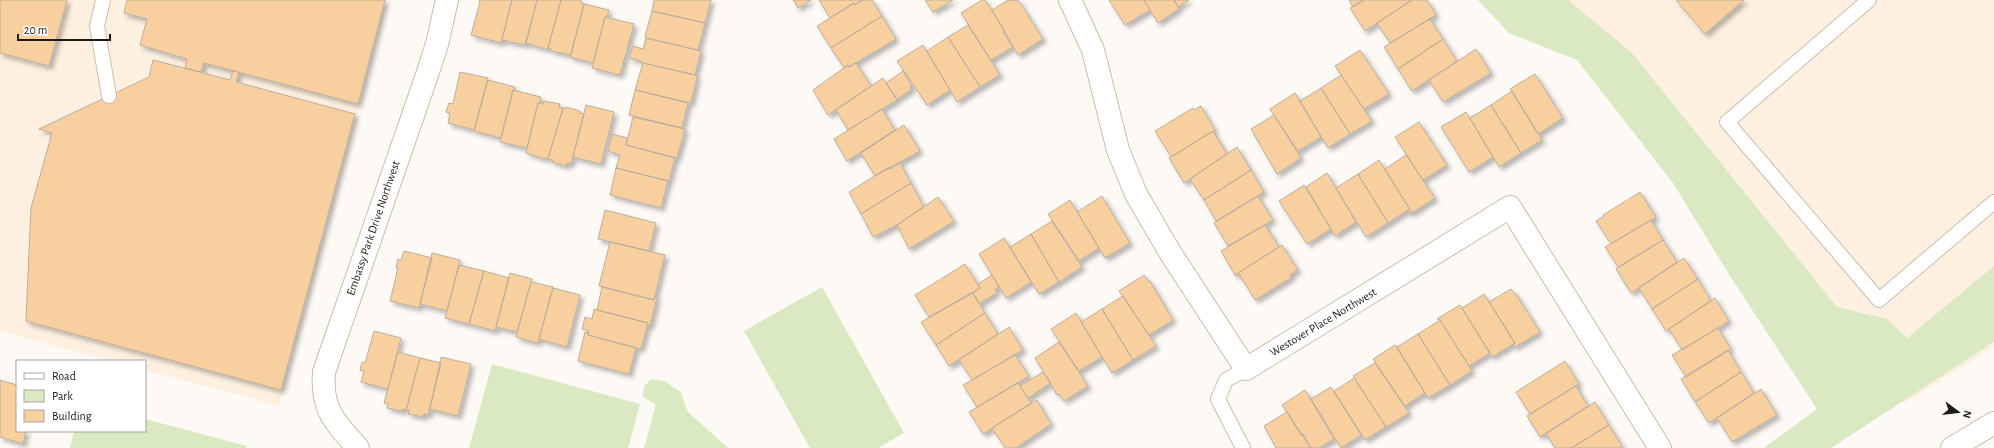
<svg xmlns="http://www.w3.org/2000/svg" width="1994" height="448" viewBox="0 0 1994 448" font-family="'Alegreya Sans',sans-serif">
  <defs>
    <filter id="shadow"><feDropShadow dx="3.5" dy="3.5" stdDeviation="2" flood-color="#0004"/></filter>
  </defs>
  <rect width="100%" height="100%" fill="#fdfaf6"/>
  <!-- built -->
  <path fill="#fdf0e1" d="M0 0H388L279 406 145 370V361H111L0 331Z
    M1529 0H1994V347L1904 404 1607 71Z"/>
  <!-- green -->
  <path fill="#dae9c1" d="M1478 0H1568L1632 53 1837 307 1887 319 1907 338 1994 266V342L1831 448H1764L1817 409 1730 276 1673 183 1577 60 1509 33Z
    M822 287 904 433 878 448H810L744 331Z
    M492 364 640 404 628 448H469Z
    M651 379 664 381 681 392 687 411 728 448H644L655 408V404L643 397 644 387Z
    M145 419 247 446 246 448H70L74 431H145Z"/>
  <!-- building -->
  <path fill="#f8d09f" stroke="#bdad9c" filter="url(#shadow)" d="M0 0H67L49 66 0 53Z
    M127 0H385L358 104 204 63 201 72 185 68 187 59 140 45 147 19 124 13Z
    M479 0H512L501 43 471 35 480 2Z
    M512 0H537L525 45 502 40Z
    M537 0H561L548 48 545 49 526 43Z
    M561 0H581V3L584 4 571 55 551 51V49L548 48Z
    M654 0H711L705 23 652 11Z
    M793 0H811L798 8Z
    M819 0H863L855 5 854 3 830 18Z
    M863 0H872L882 16 831 48 817 26 854 3 855 5Z
    M925 0H953L933 12Z
    M982 0H985L1005 31 1003 32 1013 47 991 60 961 13Z
    M1008 0 1019 1 1043 39 1018 55 992 10Z
    M1109 0H1144L1150 10 1125 25Z
    M1144 0H1174L1179 9 1158 23Z
    M1174 0H1189L1178 7Z
    M1349 0H1364L1353 7Z
    M1364 0H1412L1365 31 1350 8Z
    M1412 0H1427L1436 15 1390 43 1377 23Z
    M1676 0H1744L1705 34Z
    M584 4 609 10 607 17H605L593 63 570 57Z
    M652 11 705 23 698 50 646 38 645 36Z
    M882 16 896 39 849 67 848 65 844 68 831 48Z
    M605 17 634 24 620 75 592 68Z
    M1430 19 1443 39 1398 69 1384 47Z
    M968 25 1000 75 980 87 948 37Z
    M948 37 980 87 957 102 927 51Z
    M646 38 701 51 695 75 643 63H640L641 61 629 58 633 46 643 49Z
    M1443 39 1457 61 1412 91 1398 69Z
    M923 45 950 90 927 105 897 61Z
    M1476 49 1491 73 1443 102 1429 80Z
    M1360 50 1389 94 1364 109 1335 66Z
    M153 60 230 80 233 70 239 72 236 82 355 114 281 390 26 321 31 208 52 133 39 129 149 77Z
    M643 63 695 75 697 77 691 103 635 90Z
    M856 63 871 86 828 115 813 90 848 65 849 67Z
    M903 71 912 86 910 87 911 90 897 99 886 83Z
    M460 72 488 78 474 130 448 123 450 113 446 112 449 103 453 104Z
    M1535 74 1563 118 1538 134 1510 89Z
    M1341 75 1372 121 1350 134 1321 88Z
    M883 78 897 100 848 130 836 110Z
    M488 80 515 87V91L513 90 501 138 474 131Z
    M1321 88 1350 134 1328 148 1300 101Z
    M513 90 541 97 540 103H538L527 148 500 142Z
    M635 90 688 103 682 128 629 115Z
    M1512 91 1542 140 1521 153 1491 105Z
    M1295 93 1321 137 1298 151 1270 109Z
    M544 101 560 104 559 107 563 108 548 159 545 158V159L526 153 538 103 543 104Z
    M586 105 614 112 601 164 573 157Z
    M1491 105 1521 153 1499 167 1470 118Z
    M1201 106 1215 130 1171 157 1155 131 1193 108 1194 110Z
    M566 107 580 111V113L584 114 571 164 567 163 566 166 552 162 553 160 548 159 563 108 566 109Z
    M882 109 895 130 847 161 834 139Z
    M1466 112 1493 157 1469 172 1441 127Z
    M1274 115 1301 158 1277 174 1251 129Z
    M633 117 685 129 677 158 626 145Z
    M1419 122 1447 165 1423 180 1395 137Z
    M904 125 920 151 875 176 861 153Z
    M1213 131 1227 154 1184 183 1169 158Z
    M612 134 627 138 626 145 675 158 669 181 616 168 620 155 608 151Z
    M1237 147 1251 170 1204 200 1190 179Z
    M1406 155 1435 198 1412 213 1385 169Z
    M1379 160 1412 213 1410 214 1408 210 1388 223 1358 174Z
    M900 163 911 183 861 214 849 192 889 167 890 169Z
    M616 168 668 181 661 208 610 195Z
    M1251 170 1264 192 1216 221 1204 200Z
    M1327 173 1356 222 1335 236 1306 187Z
    M1358 174 1388 223 1366 237 1336 188Z
    M911 183 924 207 897 225 873 237 861 214Z
    M1304 185 1331 229 1307 244 1279 201Z
    M1640 192 1656 217 1611 244 1596 221 1604 216 1603 215Z
    M1102 196 1130 243 1105 258 1077 212Z
    M1258 196 1273 220 1228 246 1214 223Z
    M938 197 954 221 909 249 897 225Z
    M1070 200 1099 248 1079 261 1048 214Z
    M605 210 656 223 649 251 598 239Z
    M1651 220 1663 240 1618 267 1605 247Z
    M1052 221 1082 267 1059 282 1031 234Z
    M1265 225 1279 247 1235 275 1221 251Z
    M1031 234 1059 282 1039 294 1010 247Z
    M1004 238 1031 282 1006 298 979 254Z
    M1663 240 1677 262 1631 293 1616 269Z
    M610 242 665 255 654 300 599 286Z
    M1282 245 1298 270 1290 275 1292 277 1255 300 1239 274 1237 276 1235 275Z
    M404 251 432 258 419 308 390 301 398 268H396L398 259 401 260Z
    M432 253 460 260 447 311 420 304Z
    M1684 258 1698 279 1652 309 1639 288Z
    M965 264 980 288 929 317 915 295Z
    M459 265 484 271 469 324 445 318Z
    M484 271 509 278 495 331 469 324Z
    M510 273 532 279 517 332 496 327Z
    M992 275 999 287 995 289 997 293 979 304 973 293 980 288 978 284Z
    M1144 275 1149 282 1150 281 1173 320 1149 335 1119 291Z
    M1698 279 1711 301 1666 331 1652 309Z
    M531 282 553 287 538 343 516 337Z
    M602 287 654 300 655 297 657 298 650 326 647 325 648 323 597 310Z
    M553 288 580 295 567 347 539 339Z
    M1511 289 1515 294H1516L1540 332 1515 347 1513 344 1515 343 1489 302Z
    M973 293 985 313 936 345 921 322Z
    M1484 294 1515 343 1492 357 1462 308Z
    M1123 296 1156 346 1133 360 1102 309Z
    M1715 298 1729 321 1682 350 1669 329Z
    M1460 305 1490 353 1469 366 1440 320 1437 319Z
    M594 309 648 323 641 349 588 335 589 331 582 329 585 317 592 319Z
    M1102 309 1133 360 1112 373 1081 322Z
    M985 313 998 334 949 366 936 345Z
    M1076 313 1102 357 1079 371 1051 329Z
    M1440 320 1472 371 1450 385 1418 334Z
    M1009 327 1023 350 972 380 959 360Z
    M1718 328 1731 349 1686 377 1672 355Z
    M374 331 401 338 388 389 361 382 364 371 360 370 362 362 365 363Z
    M585 332 588 333V335L636 348 629 374 578 361Z
    M1418 334 1450 385 1428 398 1397 347Z
    M1059 342 1088 386 1064 401 1059 394 1057 395 1035 358Z
    M1395 345 1425 393 1405 406 1373 359Z
    M1728 350 1741 372 1695 402 1681 379Z
    M398 352 420 358 406 410 403 409 402 411 387 408 388 404 384 403Z
    M1015 355 1029 376 977 407 963 385Z
    M441 357 471 364 458 416 430 409Z
    M420 358 441 363 428 415 424 414 423 417 408 414 409 410H406Z
    M1565 361 1579 384 1530 414 1516 392Z
    M1375 363 1409 413 1386 427 1353 376Z
    M1043 372 1051 383 1028 398 1020 386Z
    M1741 372 1754 393 1709 423 1695 402Z
    M1354 378 1386 427 1365 440 1334 391Z
    M0 380 17 385V431H26L23 444 0 437Z
    M1018 383 1031 403 983 434 969 412Z
    M1576 386 1588 406 1540 437 1527 416Z
    M1331 387 1361 435 1341 448 1311 399Z
    M1761 389 1777 415 1732 442 1717 418Z
    M1305 390 1334 439 1319 448H1311L1282 405Z
    M1037 400 1051 424 1016 448H1005L992 428Z
    M1595 402 1609 425 1571 448H1555L1546 434Z
    M1287 412 1301 435 1303 434 1311 448H1276L1264 426Z
    M1609 425 1622 446 1620 448H1571Z"/>
  <g fill="none" stroke-linecap="round" stroke-linejoin="round">
    <!-- lane casing -->
    <g stroke="#ccbcab" stroke-width="16">
      <path id="lane" d="M103 0 97 26 109 96
        M1869 0 1727 122 1879 300 1994 202
        M1243 448 1218 399 1226 380 1246 369"/>
    </g>
    <!-- street casing -->
    <g stroke="#ccbcab" stroke-width="24">
      <path id="street" d="M1070 0 1093 50 1118 150 1136 194 1171 254 1246 369 1510 207 1660 448
        M358 448C334 421 321 410 324 372L427 75 437 44 447 0"/>
    </g>
    <!-- primary casing -->
    <g stroke="#ccbcab" stroke-width="24">
      <path id="primary" d="M1952 448 1994 423"/>
    </g>
    <!-- lane -->
    <use href="#lane" stroke="#fff" stroke-width="14"/>
    <!-- street -->
    <use href="#street" stroke="#fff" stroke-width="22"/>
    <!-- primary -->
    <use href="#primary" stroke="#fff" stroke-width="22"/>
  </g>
  <g text-anchor="middle" stroke-width="3" stroke-linejoin="round" paint-order="stroke">
    <!-- street labels -->
    <g font-size="12" fill="#201a14" stroke="#fff">
      <text transform="translate(373 228) rotate(-71)" y="4">Embassy Park Drive Northwest</text>
      <text transform="translate(1323 322) rotate(-31)" y="4">Westover Place Northwest</text>
    </g>
  </g>
  <!-- legend -->
  <rect x="16" y="360" width="130" height="72" fill="#ffffff" stroke="#a6a3a1"/>
  <rect x="24" y="373" width="20" height="6" fill="#ffffff" stroke="#a6a3a1"/>
  <text x="52" y="380" font-size="12" fill="#201a14">Road</text>
  <rect x="24" y="390" width="20" height="12" fill="#dae9c1" stroke="#a6a3a1"/>
  <text x="52" y="400" font-size="12" fill="#201a14">Park</text>
  <rect x="24" y="410" width="20" height="12" fill="#f8d09f" stroke="#a6a3a1"/>
  <text x="52" y="420" font-size="12" fill="#201a14">Building</text>
  <!-- north arrow -->
  <g transform="translate(1958 412) rotate(105)" stroke="#ffffff" stroke-width="3" paint-order="stroke">
  <path d="M0-3L7 15L0 10L-7 15Z" fill="#201a14"/>
  <text y="-6" font-size="11" font-weight="bold" text-anchor="middle" fill="#201a14">N</text>
  </g>
  <!-- scale -->
  <path d="M18 34v6h92v-6" fill="none" stroke="#201a14" stroke-width="2"/>
  <text x="24" y="34" font-size="12" fill="#201a14" stroke="#ffffff" stroke-width="3" paint-order="stroke">20 m</text>
</svg>
